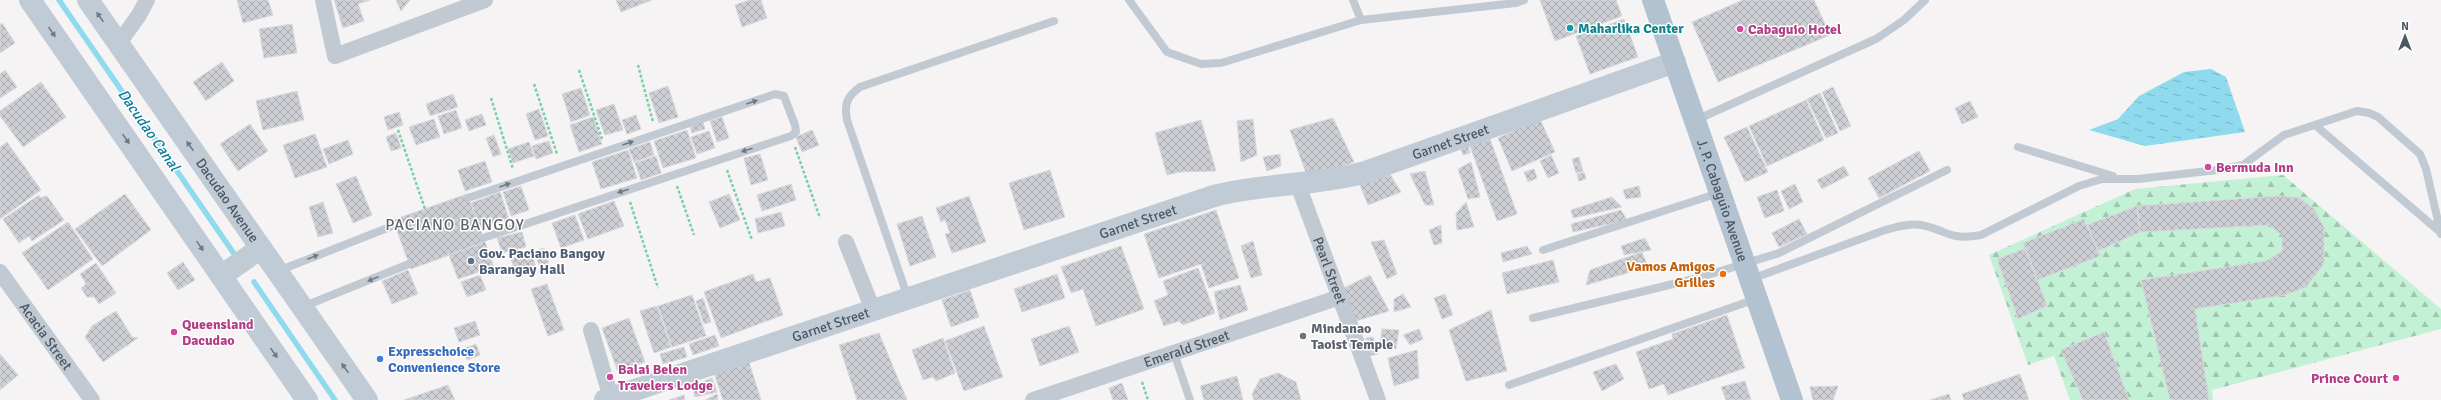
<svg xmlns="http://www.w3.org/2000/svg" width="2441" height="400" viewBox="0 0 2441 400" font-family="Signika,sans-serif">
  <defs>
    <pattern id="forest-firs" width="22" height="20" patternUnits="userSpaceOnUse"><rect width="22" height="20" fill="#c3f1d5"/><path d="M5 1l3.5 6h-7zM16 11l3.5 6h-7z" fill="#a0c6b0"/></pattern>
    <pattern id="water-ripples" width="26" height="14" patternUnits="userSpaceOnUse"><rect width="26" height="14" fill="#90daee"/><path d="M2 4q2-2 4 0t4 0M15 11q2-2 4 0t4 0" fill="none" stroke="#78b4c4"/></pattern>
    <pattern id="building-cross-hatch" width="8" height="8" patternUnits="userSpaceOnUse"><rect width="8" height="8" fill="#cdcfd5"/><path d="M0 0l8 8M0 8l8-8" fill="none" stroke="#a8abb0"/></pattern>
  </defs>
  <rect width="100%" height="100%" fill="#f5f3f3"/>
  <!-- forest -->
  <path fill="url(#forest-firs)" d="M2283 175 2441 309V329L2212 390 2213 400H2070L2054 356 2028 365 1989 255 2135 189Z"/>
  <!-- water -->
  <path fill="url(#water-ripples)" d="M2211 69 2226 77 2245 132 2145 146 2089 130 2118 119 2139 96 2184 72Z"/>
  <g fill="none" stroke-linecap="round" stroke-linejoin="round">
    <!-- stream -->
    <path stroke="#90daee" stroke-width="5.5" d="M59 0 237 258
      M254 282 335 400"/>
  </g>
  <!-- building -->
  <path fill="url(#building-cross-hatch)" stroke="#d7d9de" d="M237 0H268L273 15 243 23Z
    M334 0H370L358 4 364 21 343 28Z
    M396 0H410L401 11Z
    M616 0H652L621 12Z
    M749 0H761L767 18 742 27 735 5Z
    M1540 0H1616L1622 16 1555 41Z
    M1743 0H1814L1830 35 1718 82 1692 22Z
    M1624 19 1638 57 1590 74 1576 36Z
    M2 23 15 43 0 53V25Z
    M292 24 297 53 264 58 259 29Z
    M222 62 234 81 206 101 193 82Z
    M5 70 17 87 0 98V74Z
    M41 82 66 117 23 147 0 116V111Z
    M668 86 678 117 659 123 649 93Z
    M1833 87 1851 126 1840 131 1822 92Z
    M581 88 590 115 571 122 562 94Z
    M297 91 304 120 263 130 256 101Z
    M1820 93 1838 133 1826 138 1807 99Z
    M453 94 458 107 430 116 426 104Z
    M1806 100 1824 140 1767 166 1749 126Z
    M1970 101 1978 117 1962 124 1955 108Z
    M614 104 623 130 605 135 596 110Z
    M539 109 548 136 535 140 526 114Z
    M456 110 462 128 444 134 438 116Z
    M399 112 403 125 388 130 384 117Z
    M482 114 486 125 469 131 465 120Z
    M636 115 641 129 627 134 622 120Z
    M593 117 602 144 579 152 570 125Z
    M722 117 729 138 717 142 710 121Z
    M1333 118 1354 162 1308 178 1290 130Z
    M434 119 440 137 416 145 409 127Z
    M702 119 705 129 692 133 689 124Z
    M1253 119 1257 155 1241 162 1237 121Z
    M1540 119 1555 152 1512 171 1498 138Z
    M1201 120 1216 171 1180 172 1167 175 1155 133Z
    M250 124 268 151 238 171 220 144Z
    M1747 127 1768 172 1745 182 1724 137Z
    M687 130 696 158 663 168 654 141Z
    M812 130 819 145 802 152 796 137Z
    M709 131 715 148 697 154 691 137Z
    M396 133 401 148 391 151 386 137Z
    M315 134 327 167 295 178 283 145Z
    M494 135 501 154 493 157 486 138Z
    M1490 139 1517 214 1497 221 1470 146Z
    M348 140 353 154 329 164 323 149Z
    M549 141 553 153 536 159 532 146Z
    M7 142 41 190 0 219V147Z
    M529 142 534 156 513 163 508 149Z
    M650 142 654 155 634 162 629 149Z
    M1468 146 1470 153 1463 155 1461 149Z
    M628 150 637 178 601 189 592 162Z
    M1919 151 1930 171 1879 198 1868 178Z
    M760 154 768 180 751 185 744 158Z
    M1280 154 1281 166 1267 171 1263 157Z
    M1551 155 1559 173 1548 178 1540 161Z
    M656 156 661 173 641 180 635 163Z
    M1579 157 1581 164 1574 166 1572 159Z
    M485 161 492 182 465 191 458 170Z
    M1471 162 1480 197 1468 199 1458 169Z
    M1581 164 1583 171 1576 173 1574 166Z
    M1844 166 1849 175 1822 189 1817 180Z
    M1534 169 1537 178 1528 182 1524 172Z
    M1050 170 1065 217 1024 230 1009 183Z
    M1425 171 1434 205H1425L1410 174Z
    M1584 172 1586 179 1579 181 1577 174Z
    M1390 174 1401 192 1368 205 1360 185Z
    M356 176 372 215 353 223 336 184Z
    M791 184 796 200 762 211 757 195Z
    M1795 184 1803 202 1789 209 1781 191Z
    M521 186 529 210 511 216 503 192Z
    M1639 186 1641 197 1626 199 1623 190Z
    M1777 190 1784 211 1765 218 1757 197Z
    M500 192 509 219 480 229 471 203Z
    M125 194 151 230 102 266 75 229Z
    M467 194 485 242 411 269 393 220Z
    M729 194 740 220 720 228 709 202Z
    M39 195 40 198 47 196 64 220 32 241 29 236 19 243 3 219Z
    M969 196 986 242 952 253 945 234 950 233 945 220 941 222 936 208Z
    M2280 196 2300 198 2314 209 2324 227V264L2306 287 2285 295 2195 309 2209 400H2170L2141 280 2266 261 2282 251V235L2269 225 2140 232 2137 206Z
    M1612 197 1622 207 1573 218 1571 210Z
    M614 201 624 226 588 239 578 214Z
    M323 202 333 233 318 237 309 207Z
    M1466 202 1474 227 1457 230 1456 213Z
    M2137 206 2140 232 2098 251 2087 225Z
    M1216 210 1239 278 1209 288 1201 264 1159 278 1144 234Z
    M1621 210 1627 220 1573 232 1571 224Z
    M781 212 785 226 758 233 755 219Z
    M575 215 584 240 561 248 552 223Z
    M922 216 936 257 910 266 897 224Z
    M1799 219 1807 234 1779 247 1772 233Z
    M2084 219 2100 256 2037 280 2023 243Z
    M68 222 93 259 48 290 22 253Z
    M1441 225 1442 243 1434 245 1429 230Z
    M522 232 526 247 502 253 497 238Z
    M1645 238 1651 250 1624 255 1621 246Z
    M1384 240 1397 274 1387 279 1371 242Z
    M1253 241 1262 275 1251 278 1241 246Z
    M485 242 494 267 458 279 449 255Z
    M1121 246 1144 309 1096 326 1083 289 1071 293 1061 267Z
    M1527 246 1532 254 1503 262 1501 253Z
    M543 248 549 264 540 268 534 252Z
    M2026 248 2047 306 2018 319 1997 259Z
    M531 252 537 270 517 277 511 259Z
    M1642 252 1648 267 1586 285 1590 270Z
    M1553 260 1559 282 1507 294 1502 273Z
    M183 262 195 280 178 290 167 273Z
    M96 263 116 293 99 304 94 297H87L81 288 86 284 80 274Z
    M1198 268 1215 313 1183 325 1179 321 1164 326 1154 301 1168 295 1163 281Z
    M408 270 418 294 392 304 382 281Z
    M753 274 756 282 770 278 783 315 721 338 704 292Z
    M1057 274 1065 298 1022 312 1014 289Z
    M480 275 486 290 467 297 461 282Z
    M1370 275 1389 311 1356 321 1344 288Z
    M547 284 564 330 548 336 531 289Z
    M1240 285 1248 310 1220 320 1214 292Z
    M970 290 979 317 951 327 942 300Z
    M1403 294 1411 307 1394 312V299Z
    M1445 294 1453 315 1442 319 1434 298Z
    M692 295 706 336 672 347 658 306Z
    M703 298 711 322 704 324 696 301Z
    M657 306 671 347 654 353 640 311Z
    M1491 310 1507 371 1466 381 1449 330Z
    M116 311 132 337 138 338 103 362 85 337 92 326Z
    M1727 315 1745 368 1668 395 1664 384 1649 389 1636 352 1673 339 1672 334Z
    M629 318 645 362 618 372 602 328Z
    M475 321 480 335 459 342 454 328Z
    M984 326 1003 377 964 391 945 341Z
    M1069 326 1079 352 1040 366 1031 339Z
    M1382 329 1399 330 1396 349 1380 345Z
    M1419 329 1423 339 1410 345 1403 335Z
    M2104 332 2129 400H2083L2061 350Z
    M879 333 907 400H857L839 345Z
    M715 335 719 346 693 355 689 344Z
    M1373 337 1378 354 1366 357V338Z
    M943 338 955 373 936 381 933 377 923 380 912 350Z
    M476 344 480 355 467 360 463 349Z
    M684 347 687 357 663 364 660 354Z
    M1417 350 1419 378 1394 386 1388 358Z
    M0 354 18 375 0 390Z
    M749 362 761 400H723L714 373Z
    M1616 364 1624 379 1602 391 1593 372Z
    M1278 373 1296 382 1301 400H1254L1252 394 1260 379Z
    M2020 374 2029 400H1964L1962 394Z
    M1237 376 1243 400H1204L1200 386Z
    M712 378 717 392 695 397 692 386Z
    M1745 381 1751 400H1726L1721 387Z
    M1122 383 1128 400H1113L1109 388Z
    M448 385 455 400H404Z
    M1838 386 1833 400H1813L1810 387Z
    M717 394 718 400H705Z
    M1949 394 1951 400H1930Z
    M684 395 685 400H669Z"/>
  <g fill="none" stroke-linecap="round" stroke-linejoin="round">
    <!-- path -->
    <path stroke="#7ad0a6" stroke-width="2.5" stroke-dasharray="3 2" stroke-linecap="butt" d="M638 65 653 122
      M579 70 602 139
      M534 84 557 154
      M491 98 513 169
      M398 130 425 209
      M795 147 820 218
      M727 170 752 240
      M677 186 694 235
      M630 202 658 288
      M1142 382 1148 400"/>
    <!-- lane -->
    <path stroke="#c1cad2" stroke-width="8" d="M1129 0 1167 52 1201 64 1221 63 1361 20
      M1353 0 1361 20 1516 3 1524 0
      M1696 120 1876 39 1904 20 1925 0
      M2315 125 2440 232
      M2018 147 2113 176
      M468 198 775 94 784 96 795 125 796 132 791 136 483 238
      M1543 250 1719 193
      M278 271 395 225
      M1751 279 1885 230C1896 227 1909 223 1921 225 1948 230 1948 241 1981 235L2079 186 2102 179H2138L2217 170 2243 165 2284 135 2357 111 2369 113 2378 117 2420 154 2426 169 2441 234
      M908 298 847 120C844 103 847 97 860 87L1054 21
      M302 307 409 264
      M1533 318 1698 278 1779 253 1947 170
      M1174 353 1190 400
      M1509 385 1756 299"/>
    <!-- street -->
    <g stroke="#c1cad2" stroke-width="16">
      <path d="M323 0 335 56 485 0"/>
      <path d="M119 43 139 15 147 0"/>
      <path id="s1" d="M1298 185 1378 400"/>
      <path d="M846 242 873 310"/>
      <path id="s2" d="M0 272 92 400"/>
      <path d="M591 330 611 398"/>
      <path id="s3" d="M1033 400 1340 297"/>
    </g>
    <!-- secondary -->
    <g stroke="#c1cbd6" stroke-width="22">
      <path d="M30 0 307 400"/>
      <path id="s4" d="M88 0 367 400"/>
      <path d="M221 276 261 248"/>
      <path id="s5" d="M605 400 1214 196C1263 183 1313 186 1362 173L1675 62"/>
    </g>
    <!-- primary -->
    <path stroke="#b3c2d1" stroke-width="22" id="s6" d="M1653 0 1792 400"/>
  </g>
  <!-- one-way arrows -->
  <defs><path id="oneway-solid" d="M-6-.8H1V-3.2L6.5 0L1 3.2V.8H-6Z"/></defs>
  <g fill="#6e7984">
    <use href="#oneway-solid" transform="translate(100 17) rotate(-125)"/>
    <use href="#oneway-solid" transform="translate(52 32) rotate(56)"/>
    <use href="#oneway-solid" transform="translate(126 139) rotate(55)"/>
    <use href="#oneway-solid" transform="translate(190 146) rotate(-125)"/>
    <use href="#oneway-solid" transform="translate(200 246) rotate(55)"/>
    <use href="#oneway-solid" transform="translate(274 353) rotate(55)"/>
    <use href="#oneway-solid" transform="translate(345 368) rotate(-125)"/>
  </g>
  <g fill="#6e7983">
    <use href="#oneway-solid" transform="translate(752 102) rotate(-19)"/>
    <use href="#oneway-solid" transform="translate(628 143) rotate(-19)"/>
    <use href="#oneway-solid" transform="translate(747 150) rotate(162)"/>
    <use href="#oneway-solid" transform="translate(505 185) rotate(-19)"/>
    <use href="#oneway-solid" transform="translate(623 191) rotate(162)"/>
    <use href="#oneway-solid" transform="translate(313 257) rotate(-22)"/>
    <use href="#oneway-solid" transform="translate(373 279) rotate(158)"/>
  </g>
  <!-- markers -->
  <circle fill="#0f9aa8" stroke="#fff" stroke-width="1.5" cx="1570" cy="28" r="4"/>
  <g fill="#d1479c" stroke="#fff" stroke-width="1.5">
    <circle cx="1740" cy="29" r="4"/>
    <circle cx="2208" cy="167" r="4"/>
    <circle cx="174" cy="332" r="4"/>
    <circle cx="610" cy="377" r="4"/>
    <circle cx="2396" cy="378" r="4"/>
  </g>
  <circle fill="#5c6f8a" stroke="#fff" stroke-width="1.5" cx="471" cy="261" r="4"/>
  <circle fill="#e8710a" stroke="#fff" stroke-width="1.5" cx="1723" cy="274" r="4"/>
  <circle fill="#6b7280" stroke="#fff" stroke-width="1.5" cx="1303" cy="336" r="4"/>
  <circle fill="#3f7fe0" stroke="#fff" stroke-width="1.5" cx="380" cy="359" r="4"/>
  <g text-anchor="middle" stroke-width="3" stroke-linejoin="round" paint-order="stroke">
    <!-- culture labels -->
    <g font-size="14" font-weight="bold" fill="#0d838f" stroke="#fff" text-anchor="start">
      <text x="1578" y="33">Maharlika Center</text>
    </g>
    <!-- hotel labels -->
    <g font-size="14" font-weight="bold" fill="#b23c85" stroke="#fff" text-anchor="start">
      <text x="1748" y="34">Cabaguio Hotel</text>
      <text x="2216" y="172">Bermuda Inn</text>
      <text x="182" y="329">Queensland<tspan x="182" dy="16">Dacudao</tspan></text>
      <text x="618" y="374">Balai Belen<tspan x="618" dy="16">Travelers Lodge</tspan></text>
      <text x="2388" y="383" text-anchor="end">Prince Court</text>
    </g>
    <!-- street labels -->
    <g font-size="14" fill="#4a5661" stroke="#fff">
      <text dy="5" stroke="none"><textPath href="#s5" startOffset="886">Garnet Street</textPath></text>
      <text dy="5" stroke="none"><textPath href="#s4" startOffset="244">Dacudao Avenue</textPath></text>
      <text dy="5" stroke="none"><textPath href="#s6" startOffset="212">J. P. Cabaguio Avenue</textPath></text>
      <text dy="5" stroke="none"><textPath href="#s5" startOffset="562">Garnet Street</textPath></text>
      <text dy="5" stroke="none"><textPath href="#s1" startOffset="91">Pearl Street</textPath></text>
      <text dy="5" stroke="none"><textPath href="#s5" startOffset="238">Garnet Street</textPath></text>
      <text dy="5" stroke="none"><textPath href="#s2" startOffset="79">Acacia Street</textPath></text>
      <text dy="5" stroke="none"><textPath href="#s3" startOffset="162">Emerald Street</textPath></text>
    </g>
    <!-- service labels -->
    <g font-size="14" font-weight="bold" fill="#4e5e75" stroke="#fff" text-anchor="start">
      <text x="479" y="258">Gov. Paciano Bangoy<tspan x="479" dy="16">Barangay Hall</tspan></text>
    </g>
    <!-- food labels -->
    <g font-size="14" font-weight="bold" fill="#c56008" stroke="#fff" text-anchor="end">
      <text x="1715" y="271">Vamos Amigos<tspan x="1715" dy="16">Grilles</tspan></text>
    </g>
    <!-- worship labels -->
    <g font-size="14" font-weight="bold" fill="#5b616d" stroke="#fff" text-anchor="start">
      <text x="1311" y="333">Mindanao<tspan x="1311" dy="16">Taoist Temple</tspan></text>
    </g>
    <!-- shop labels -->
    <g font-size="14" font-weight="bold" fill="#366cbe" stroke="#fff" text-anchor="start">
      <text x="388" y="356">Expresschoice<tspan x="388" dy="16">Convenience Store</tspan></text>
    </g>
    <!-- water labels -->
    <g font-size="15" font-style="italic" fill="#0c7c9b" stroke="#fff">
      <text transform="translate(149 130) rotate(55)" y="5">Dacudao Canal</text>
    </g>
    <!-- quarter labels -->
    <g font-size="16" letter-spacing="1" fill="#5f6368" stroke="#fff">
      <text x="455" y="230">PACIANO BANGOY</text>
    </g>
  </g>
  <!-- north arrow -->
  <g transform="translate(2405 36)" stroke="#ffffff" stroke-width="3" paint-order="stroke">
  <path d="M0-3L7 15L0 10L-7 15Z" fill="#4a5661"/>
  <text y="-6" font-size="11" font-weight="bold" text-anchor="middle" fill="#4a5661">N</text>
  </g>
</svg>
